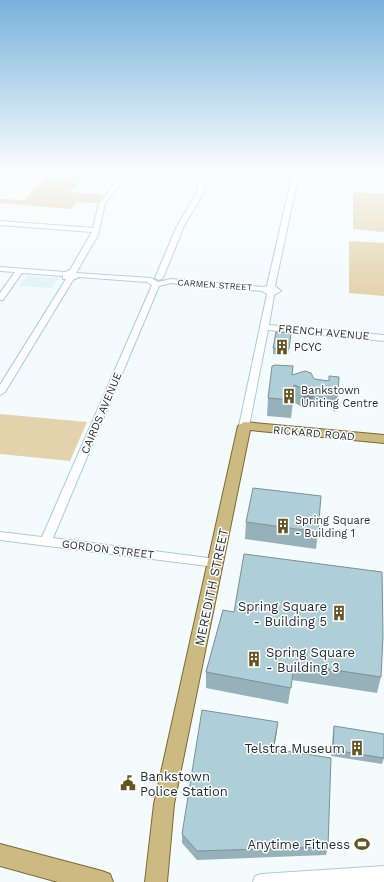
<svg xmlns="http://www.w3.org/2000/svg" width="384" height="882" viewBox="0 0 384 882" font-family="'Work Sans',sans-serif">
  <rect width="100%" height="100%" fill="#f4fbfd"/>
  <!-- built -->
  <path fill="#e2f2f7" d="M350 172H384V190L349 188Z
    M27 276 57 278 58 279 52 288 19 286Z"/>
  <!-- green -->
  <path fill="#e2d3ac" d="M47 174 82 177 71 192 104 195 98 203 76 202 71 209 0 203V199L25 200Z
    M353 192 384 194V232L353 229Z
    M349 241 384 243V296L349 293Z
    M0 414 87 422 70 461 0 454Z"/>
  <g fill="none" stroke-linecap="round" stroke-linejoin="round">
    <!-- minor casing -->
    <g stroke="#abcbd5" stroke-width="2">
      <path id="minor" d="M2 172H8L0 179V174Z
        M125 172H135L129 174 105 203 98 235 76 273 151 278 158 282 171 279 264 287 267 286 293 172H299L275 286 281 291 274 295 269 325 384 335V341L268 330 249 426 244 429 239 426 267 294 262 291 171 283 159 286 53 538 216 559 220 560 222 563 220 566 216 567 0 540V532L42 537 152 285 147 282 79 277 73 280 5 392 0 395V385L66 279H63V276L22 273 3 300H0V293L15 272 0 271V267L65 272 70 270 92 232 0 225V221L93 228 99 203Z
        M183 172H192L200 177 204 182V192L184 226 163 278 159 280 155 278 177 226 196 195 198 189 197 180Z
        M384 866V882H253L255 876 261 874Z"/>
    </g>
    <!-- major casing -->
    <g stroke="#7a6a30" stroke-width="2">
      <path id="major" d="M244 422 384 435V443L250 430 174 804 167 882H145L154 804 238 426Z
        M0 844 102 871 110 874 113 882H58L0 866Z"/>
    </g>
    <!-- minor -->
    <use href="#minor" fill="#fff" fill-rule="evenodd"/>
    <!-- major -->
    <use href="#major" fill="#cdba83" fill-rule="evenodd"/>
  </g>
  <!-- wall -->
  <path fill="#96b1ba" d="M291 333 288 355 273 354V348Z
    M292 375 314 379 329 381 338 395 335 412 330 407 312 405 302 407 293 402 291 418 267 416 268 398Z
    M246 522 318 532 316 549 245 539Z
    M223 610 381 677 377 693 292 680 288 704 206 688V672Z
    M334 726 384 758 382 764 331 756 333 732Z
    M277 731 274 749 328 847 326 855 197 860 182 843V834Z"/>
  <!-- shaded-wall -->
  <path fill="#7a9097" d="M315 388 312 405 302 407 304 389Z
    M278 722 277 731 272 758 273 749Z"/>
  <!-- building -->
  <path fill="#aeced8" stroke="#7a9097" d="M276 332 291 333 289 349 273 348Z
    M275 365 293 366 292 375 305 371 311 373 314 379 329 381V376L339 377 338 395 333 390 315 388 304 389 294 385 292 400 268 398 272 366Z
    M253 488 321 496 318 532 246 522Z
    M244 554 382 572 383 636 381 677 294 664 291 688 206 672 223 610 234 612Z
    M202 710 278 722 273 749 331 758 328 847 197 851 182 834Z
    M334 726 384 734V758L333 750Z"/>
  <!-- sky -->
  <linearGradient id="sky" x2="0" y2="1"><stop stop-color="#77b2da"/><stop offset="0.58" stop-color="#fafdfe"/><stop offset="1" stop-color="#fafdfe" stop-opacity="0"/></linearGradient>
  <rect width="384" height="295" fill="url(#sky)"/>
  <!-- icons -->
  <defs>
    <g id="building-bare" transform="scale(1.2)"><path d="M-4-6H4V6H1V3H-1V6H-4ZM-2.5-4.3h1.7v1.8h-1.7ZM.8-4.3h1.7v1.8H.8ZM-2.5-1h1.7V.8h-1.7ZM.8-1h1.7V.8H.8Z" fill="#665422" stroke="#fff" stroke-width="2.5" paint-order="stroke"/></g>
    <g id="civic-bare" transform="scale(1.2)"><path d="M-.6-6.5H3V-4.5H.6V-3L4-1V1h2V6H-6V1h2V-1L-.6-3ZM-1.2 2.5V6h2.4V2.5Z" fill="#665422" stroke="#fff" stroke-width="2.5" paint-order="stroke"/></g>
    <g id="stadium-bare" transform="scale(1.2)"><path d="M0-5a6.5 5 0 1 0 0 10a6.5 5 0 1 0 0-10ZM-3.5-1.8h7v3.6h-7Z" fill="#665422" stroke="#fff" stroke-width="2.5" paint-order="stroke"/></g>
  </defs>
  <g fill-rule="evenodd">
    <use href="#building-bare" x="282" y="347"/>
    <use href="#building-bare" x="289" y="396"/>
    <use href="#building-bare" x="283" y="526"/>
    <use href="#building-bare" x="339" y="613"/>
    <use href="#building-bare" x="254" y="659"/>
    <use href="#building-bare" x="357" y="748"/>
    <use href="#civic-bare" x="128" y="783"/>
    <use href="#stadium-bare" x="362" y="844"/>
  </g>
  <g text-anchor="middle" stroke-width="3" stroke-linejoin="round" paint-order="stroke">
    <!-- far-street labels -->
    <g font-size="9" fill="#1f2b2f" stroke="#fff">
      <text transform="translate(215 285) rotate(4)" y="3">CARMEN STREET</text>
    </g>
    <!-- street labels -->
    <g font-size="11" fill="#1f2b2f" stroke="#fff">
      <text transform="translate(324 332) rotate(5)" y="4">FRENCH AVENUE</text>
      <text transform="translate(101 413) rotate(-67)" y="4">CAIRDS AVENUE</text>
      <text transform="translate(314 433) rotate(5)" y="4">RICKARD ROAD</text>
      <text transform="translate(108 549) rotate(7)" y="4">GORDON STREET</text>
    </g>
    <!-- poi labels -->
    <g font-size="11" fill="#1f2b2f" stroke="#fff" text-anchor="start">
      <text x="294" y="351">PCYC</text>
      <text x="301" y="394">Bankstown<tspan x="301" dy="13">Uniting Centre</tspan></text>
      <text x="295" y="524">Spring Square<tspan x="295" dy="13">- Building 1</tspan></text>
    </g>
    <!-- near-street labels -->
    <g font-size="13" fill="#1f2b2f" stroke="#fff">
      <text transform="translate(211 587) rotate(-78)" y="5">MEREDITH STREET</text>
    </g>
    <!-- near-poi labels -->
    <g font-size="13" fill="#1f2b2f" stroke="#fff" text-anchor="end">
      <text x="327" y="611">Spring Square<tspan x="327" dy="15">- Building 5</tspan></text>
      <text x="266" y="657" text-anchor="start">Spring Square<tspan x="266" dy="15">- Building 3</tspan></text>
      <text x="345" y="753">Telstra Museum</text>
      <text x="140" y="781" text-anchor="start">Bankstown<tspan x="140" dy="15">Police Station</tspan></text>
      <text x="350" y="849">Anytime Fitness</text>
    </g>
  </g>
</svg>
